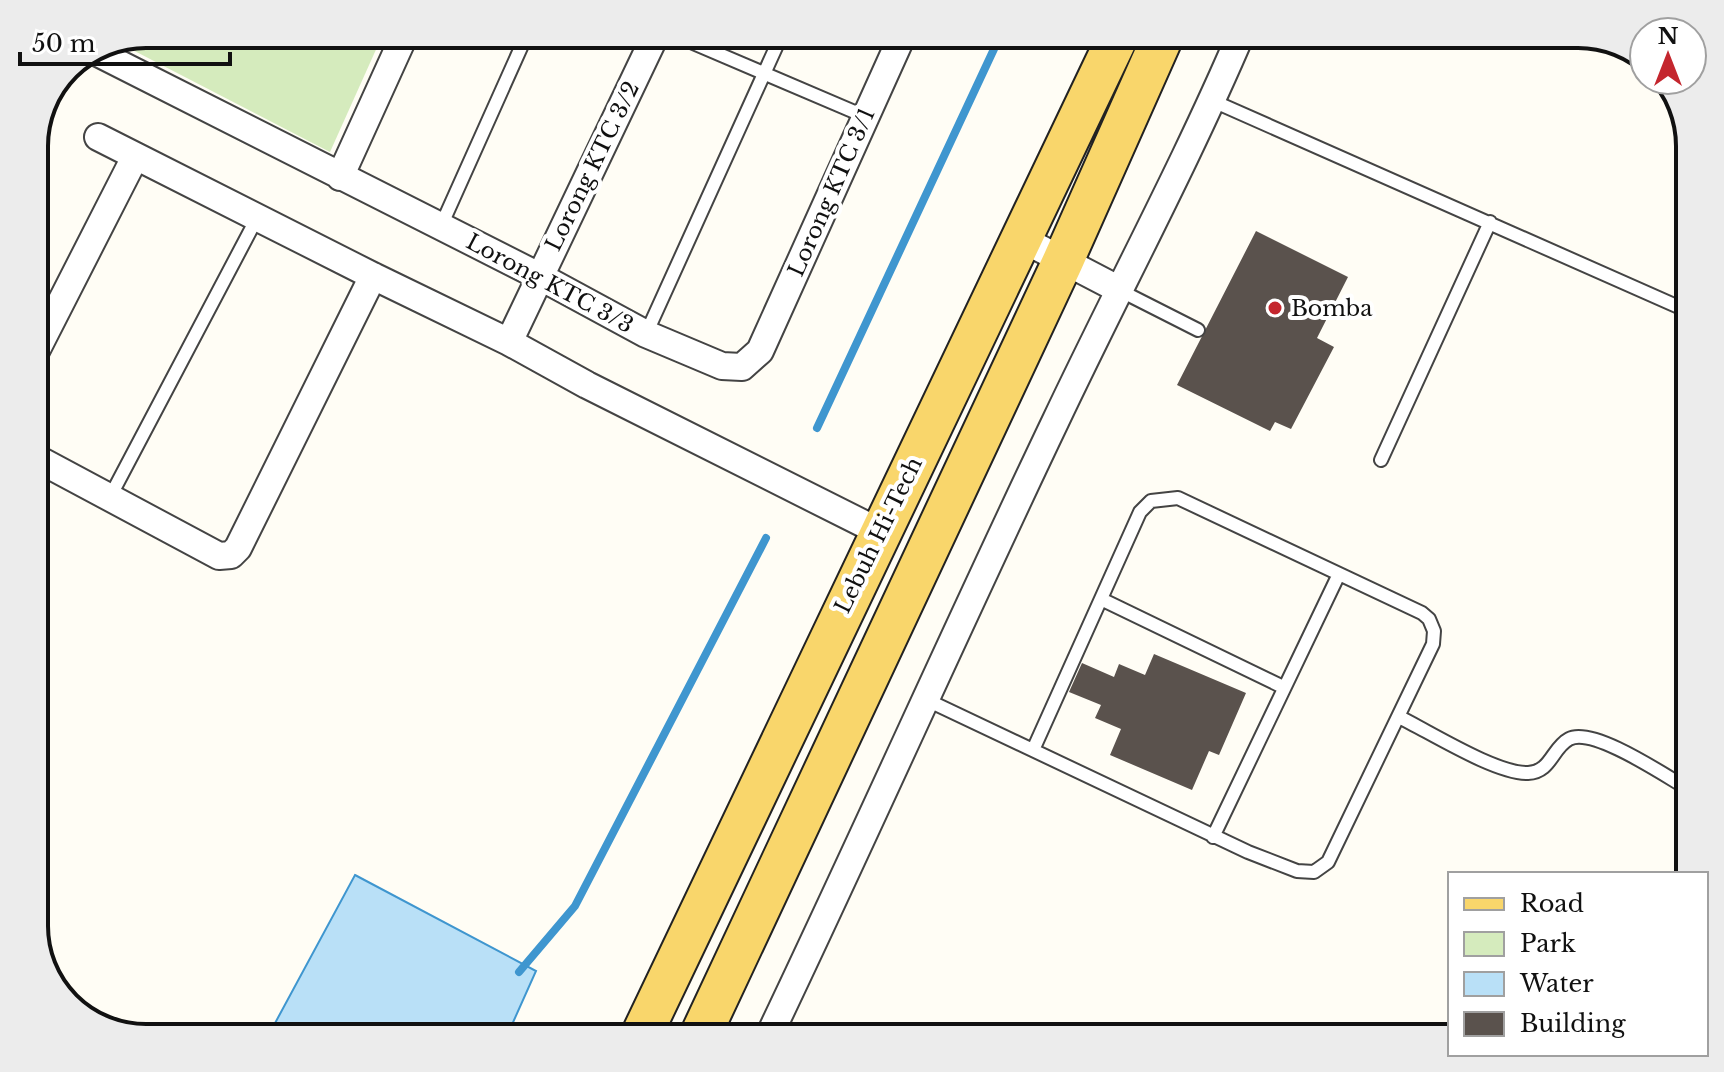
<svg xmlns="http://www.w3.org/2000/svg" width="1724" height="1072" viewBox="0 0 1724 1072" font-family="'Libre Baskerville',serif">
  <rect width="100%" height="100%" fill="#fffdf5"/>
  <!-- green -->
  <path fill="#d5ebbd" d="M146 34H383L330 152 121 44Z"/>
  <!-- water -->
  <path fill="#b9e0f7" stroke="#3f96cf" stroke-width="2" d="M355 875 536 971 506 1038H267Z"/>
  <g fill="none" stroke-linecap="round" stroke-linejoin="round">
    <!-- stream -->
    <path stroke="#3f96cf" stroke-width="8" d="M817 428 1001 34
      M519 972 575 906 766 538
      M135 1035 278 1038"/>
  </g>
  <!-- building -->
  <path fill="#5a524d" d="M1256 231 1348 277 1317 338 1334 347 1291 429 1275 422 1270 431 1177 385Z
    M1154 654 1246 693 1219 755 1209 751 1192 790 1110 755 1121 729 1095 718 1101 705 1069 692 1082 663 1114 677 1119 664 1145 675Z"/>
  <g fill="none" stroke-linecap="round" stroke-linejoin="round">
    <!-- lane casing -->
    <g stroke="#444" stroke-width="16">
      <path id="lane" d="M672 34 864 116
        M1213 101 1690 312
        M441 226 527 34
        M1119 290 1198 330
        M646 334 782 34
        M1381 460 1490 222
        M110 497 257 218
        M1101 599 1283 687
        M927 700 1248 852 1297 871 1314 872 1328 862 1433 644 1434 631 1429 619 1422 613 1178 498 1151 501 1140 512 1033 750
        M1399 717C1430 732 1496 774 1528 773 1551 772 1552 748 1569 739 1593 726 1667 777 1690 790
        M1213 837 1339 574"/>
    </g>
    <!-- street casing -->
    <g stroke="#444" stroke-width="30">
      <path id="street" d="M98 53 539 276 646 334 722 366 742 367 760 351 903 34
        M98 137 373 276 509 342 587 385 880 532
        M340 177 405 34
        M1022 239 1118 289
        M509 342 656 34
        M34 355 135 157
        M34 457 219 556 231 555 238 548 373 276
        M768 1038C866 833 958 625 1056 420 1117 291 1185 165 1241 34"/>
    </g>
    <!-- primary casing -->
    <g stroke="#222" stroke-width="44">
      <path id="primary" d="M640 1038 1119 34
        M699 1038 1063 261 1164 34"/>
    </g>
    <!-- lane -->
    <use href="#lane" stroke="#fff" stroke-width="12"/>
    <!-- street -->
    <use href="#street" stroke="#fff" stroke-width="26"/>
    <!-- primary -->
    <use href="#primary" stroke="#f9d66b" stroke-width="40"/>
  </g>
  <!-- markers -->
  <circle fill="#c4262e" stroke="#fff" stroke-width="3" cx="1275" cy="308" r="8"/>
  <g text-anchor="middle" stroke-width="8" stroke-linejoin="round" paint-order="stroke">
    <!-- street labels -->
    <g font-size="22" fill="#111" stroke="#fff">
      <text transform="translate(592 166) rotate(-64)" y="8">Lorong KTC 3/2</text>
      <text transform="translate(831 192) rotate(-66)" y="8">Lorong KTC 3/1</text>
      <text transform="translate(550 283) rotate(28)" y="8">Lorong KTC 3/3</text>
      <text transform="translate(878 535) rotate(-64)" y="8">Lebuh Hi-Tech</text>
    </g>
    <!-- poi labels -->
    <g font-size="22" fill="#111" stroke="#fff" text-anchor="start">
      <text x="1291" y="316">Bomba</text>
    </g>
  </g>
  <!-- crop -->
  <path d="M0 0H1724V1072H0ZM146 48H1578A98 98 0 0 1 1676 146V926A98 98 0 0 1 1578 1024H146A98 98 0 0 1 48 926V146A98 98 0 0 1 146 48Z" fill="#ececec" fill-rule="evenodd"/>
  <path fill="none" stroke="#111" stroke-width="4" d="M146 48H1578A98 98 0 0 1 1676 146V926A98 98 0 0 1 1578 1024H146A98 98 0 0 1 48 926V146A98 98 0 0 1 146 48Z"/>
  <!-- legend -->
  <rect x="1448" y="872" width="260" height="184" fill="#ffffff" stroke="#a0a0a0" stroke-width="2"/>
  <rect x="1464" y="898" width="40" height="12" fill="#f9d66b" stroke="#a0a0a0" stroke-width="2"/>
  <text x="1520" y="912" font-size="24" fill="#111111">Road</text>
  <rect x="1464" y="932" width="40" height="24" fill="#d5ebbd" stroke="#a0a0a0" stroke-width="2"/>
  <text x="1520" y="952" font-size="24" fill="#111111">Park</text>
  <rect x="1464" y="972" width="40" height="24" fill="#b9e0f7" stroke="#a0a0a0" stroke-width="2"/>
  <text x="1520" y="992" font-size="24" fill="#111111">Water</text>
  <rect x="1464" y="1012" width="40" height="24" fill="#5a524d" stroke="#a0a0a0" stroke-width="2"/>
  <text x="1520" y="1032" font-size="24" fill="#111111">Building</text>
  <!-- north arrow -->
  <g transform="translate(1668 56)"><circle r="38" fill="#ffffff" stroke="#a0a0a0" stroke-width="2"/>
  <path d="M0-6L14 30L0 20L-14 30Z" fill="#c4262e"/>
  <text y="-12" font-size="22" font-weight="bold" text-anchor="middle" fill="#111111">N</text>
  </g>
  <!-- scale -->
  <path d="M20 52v12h210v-12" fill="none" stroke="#111111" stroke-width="4"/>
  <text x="32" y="52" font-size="24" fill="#111111" stroke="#ffffff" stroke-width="6" paint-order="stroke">50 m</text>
</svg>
